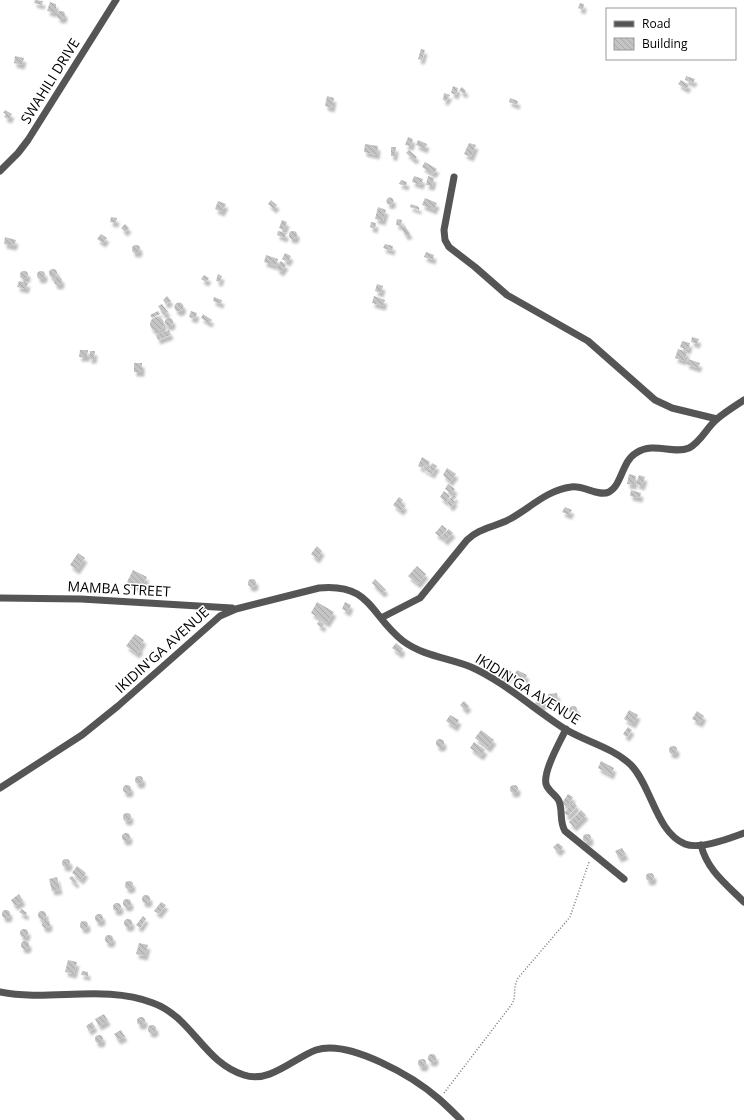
<svg xmlns="http://www.w3.org/2000/svg" width="744" height="1120" viewBox="0 0 744 1120" font-family="'Open Sans',sans-serif">
  <defs>
    <pattern id="building-back-hatch" width="6" height="6" patternUnits="userSpaceOnUse"><rect width="6" height="6" fill="#c4c4c4"/><path d="M-1 5l2 2M0 0l6 6M5-1l2 2" fill="none" stroke="#a7a7a7"/></pattern>
    <filter id="shadow"><feDropShadow dx="2.5" dy="4.5" stdDeviation="1" flood-color="#0004"/></filter>
  </defs>
  <rect width="100%" height="100%" fill="#fff"/>
  <!-- building -->
  <path fill="url(#building-back-hatch)" filter="url(#shadow)" d="M35 0 43 1 42 5 34 3Z
    M50 2 56 4V13L47 11Z
    M580 3 584 4 583 10 578 8Z
    M57 15a4 4 0 1 1 8 0a4 4 0 1 1-8 0Z
    M421 49 425 50 422 60 418 59Z
    M15 56 24 58 22 65 14 63Z
    M686 76 695 79 693 83 685 80Z
    M681 80 689 85 686 89 678 84Z
    M453 86 458 88 456 95 451 93Z
    M462 87 466 91 464 94 459 90Z
    M444 93 450 95 446 101 443 100Z
    M327 96 334 98 332 108 325 106Z
    M510 98 518 101 517 105 509 102Z
    M5 110 12 114 9 119 4 117 6 114 3 113Z
    M408 137 413 139 411 146 405 145Z
    M418 140 427 144 425 149 416 145Z
    M469 143 476 145 471 157 464 154Z
    M365 144 378 146 377 155 364 152Z
    M391 147H396L395 156H391Z
    M409 150 417 157 414 160 406 153Z
    M425 162 437 169 433 174 422 167Z
    M414 176 423 179 421 185 412 182Z
    M428 176 434 178 432 186 426 185Z
    M401 180 407 182 406 186 399 184Z
    M386.5 201a3.5 3.5 0 1 1 7 0a3.5 3.5 0 1 1-7 0Z
    M425 198 437 203 434 210 422 205Z
    M271 200 277 205 274 209 268 204Z
    M218 201 226 204 222 212 215 209Z
    M411 204 419 207V210L410 207Z
    M378 207 386 210 383 221 375 219Z
    M111 217 117 218 116 223 110 222Z
    M397 219 402 220 401 226 396 225Z
    M282 220 287 222 284 230 279 228Z
    M371 222 376 223 375 229 370 227Z
    M125 224 129 228 125 232 121 228Z
    M405 226 410 234 406 236 401 228Z
    M289 235a4 4 0 1 1 8 0a4 4 0 1 1-8 0Z
    M278 231 286 233 285 238 277 235Z
    M101 234 107 238 103 243 97 239Z
    M5 237 16 240 14 246 4 244Z
    M385 244 393 246 392 251 383 248Z
    M132 249a4 4 0 1 1 8 0a4 4 0 1 1-8 0Z
    M426 252 434 255 433 260 424 257Z
    M285 253 291 256 288 262 282 259Z
    M266 255 278 259 276 266 264 262Z
    M281 261 286 265 281 272 276 268Z
    M49 273a4 4 0 1 1 8 0a4 4 0 1 1-8 0Z
    M20 275a4 4 0 1 1 8 0a4 4 0 1 1-8 0Z
    M37 275a4 4 0 1 1 8 0a4 4 0 1 1-8 0Z
    M218 274 222 276 220 282 216 281Z
    M204 275 209 278 206 282 201 279Z
    M54 281a4 4 0 1 1 8 0a4 4 0 1 1-8 0Z
    M19 281 28 283 26 289 17 287Z
    M377 284 383 286 381 293 375 291Z
    M167 296 171 301 166 304 163 300Z
    M374 296 385 300 383 306 372 303Z
    M214 297 222 300 221 304 213 301Z
    M174.5 307a4.5 4.5 0 1 1 9 0a4.5 4.5 0 1 1-9 0Z
    M162 304 168 312 164 315 158 306Z
    M158 311 160 314 152 318 150 315Z
    M191 311 197 313 195 319 189 317Z
    M203 314 212 320 209 323 201 318Z
    M150 324a7 7 0 1 1 14 0a7 7 0 1 1-14 0Z
    M165 322a4 4 0 1 1 8 0a4 4 0 1 1-8 0Z
    M169 330 171 335 158 340 156 335Z
    M692 337 699 339 697 344 691 342Z
    M682 341 690 343 688 350 680 347Z
    M678 349 687 352 684 361 675 358Z
    M80 350H88L87 357H79Z
    M90 351H95L94 359H89Z
    M688 359 700 363 698 368 686 364Z
    M134 363H142V372H134Z
    M422 457 430 462 427 467 424 465 422 468 418 466Z
    M432 463 437 466 432 474 423 469 424 467 429 470Z
    M447 468 456 474 450 482 443 475Z
    M629 474 636 476 634 485 627 484Z
    M639 475 645 477 642 486 636 484Z
    M448 484 455 489 452 494 445 489Z
    M631 490 641 493 640 498 630 496Z
    M444 491 450 496 446 502 440 497Z
    M453 495 456 497 453 500 455 502 451 507 447 503Z
    M399 497 403 500 401 503 405 506 401 511 393 505Z
    M565 507 572 510 569 515 562 512Z
    M442 525 447 529 440 537 435 533Z
    M449 529 453 533 445 541 441 537Z
    M317 546 322 551 317 559 311 554Z
    M78 553 85 558 77 570 70 565Z
    M417 566 426 574 418 584 408 576Z
    M133 570 147 577 141 589 127 582Z
    M248 583a4 4 0 1 1 8 0a4 4 0 1 1-8 0Z
    M375 579 386 590 382 593 372 583Z
    M317 602 334 612 327 623 311 613Z
    M345 602 351 605 348 612 342 609Z
    M319 621 324 624 322 628 317 624Z
    M135 634 144 640 139 648 141 649 137 654 126 646Z
    M396 643 403 649 400 654 392 648Z
    M506 668 512 672 506 680 500 675Z
    M517 670 527 675 525 679 515 674Z
    M557 693 558 700 549 701 548 694Z
    M541 697 546 702 540 708 535 703Z
    M464 701 469 706 465 710 460 705Z
    M569 710a4 4 0 1 1 8 0a4 4 0 1 1-8 0Z
    M629 710 638 715 633 724 624 719Z
    M697 711 704 716 700 723 692 719Z
    M450 715 459 720 455 727 446 721Z
    M628 727 632 730 627 737 623 734Z
    M481 730 494 740 488 748 475 738Z
    M436 743a4 4 0 1 1 8 0a4 4 0 1 1-8 0Z
    M474 742 485 750 481 756 470 748Z
    M669 750a4 4 0 1 1 8 0a4 4 0 1 1-8 0Z
    M601 761 614 768 611 775 598 768Z
    M135 780a4 4 0 1 1 8 0a4 4 0 1 1-8 0Z
    M123 789a4 4 0 1 1 8 0a4 4 0 1 1-8 0Z
    M510 789a4 4 0 1 1 8 0a4 4 0 1 1-8 0Z
    M568 794 573 797 567 807 562 803Z
    M574 802 577 806 568 816 564 813Z
    M581 810 586 815 574 827 569 822Z
    M123 817a4 4 0 1 1 8 0a4 4 0 1 1-8 0Z
    M122 837a4 4 0 1 1 8 0a4 4 0 1 1-8 0Z
    M583 838a4 4 0 1 1 8 0a4 4 0 1 1-8 0Z
    M558 843 563 847 558 852 553 847Z
    M622 848 626 855 619 858 615 851Z
    M62 863a4 4 0 1 1 8 0a4 4 0 1 1-8 0Z
    M77 866 86 873 81 880 72 873Z
    M646 877a4 4 0 1 1 8 0a4 4 0 1 1-8 0Z
    M72 876 77 882 75 884 69 878Z
    M57 877 60 890 52 891 49 879Z
    M125 885a4 4 0 1 1 8 0a4 4 0 1 1-8 0Z
    M19 894 23 901 15 906 11 900Z
    M142 899a4 4 0 1 1 8 0a4 4 0 1 1-8 0Z
    M123 903a4 4 0 1 1 8 0a4 4 0 1 1-8 0Z
    M161 902 166 905 159 914 154 911Z
    M113 907a4 4 0 1 1 8 0a4 4 0 1 1-8 0Z
    M22 909 27 913 25 916 19 912Z
    M2 914a4 4 0 1 1 8 0a4 4 0 1 1-8 0Z
    M38 915a4 4 0 1 1 8 0a4 4 0 1 1-8 0Z
    M95 918a4 4 0 1 1 8 0a4 4 0 1 1-8 0Z
    M143 916 146 919 140 928 136 925Z
    M124 923a4 4 0 1 1 8 0a4 4 0 1 1-8 0Z
    M42 924a4 4 0 1 1 8 0a4 4 0 1 1-8 0Z
    M80 925a4 4 0 1 1 8 0a4 4 0 1 1-8 0Z
    M20 933a4 4 0 1 1 8 0a4 4 0 1 1-8 0Z
    M105 939a4 4 0 1 1 8 0a4 4 0 1 1-8 0Z
    M21 945a4 4 0 1 1 8 0a4 4 0 1 1-8 0Z
    M139 943 148 945 145 956 136 954Z
    M68 960 77 962 74 974 65 972Z
    M82 971 88 972V976L81 975Z
    M104 1014 108 1021 99 1026 95 1019Z
    M137 1021a4 4 0 1 1 8 0a4 4 0 1 1-8 0Z
    M92 1022 95 1027 89 1031 86 1026Z
    M148 1029a4 4 0 1 1 8 0a4 4 0 1 1-8 0Z
    M121 1030 125 1037 118 1040 114 1034Z
    M95 1039a4 4 0 1 1 8 0a4 4 0 1 1-8 0Z
    M428 1058a4 4 0 1 1 8 0a4 4 0 1 1-8 0Z
    M418 1063a4 4 0 1 1 8 0a4 4 0 1 1-8 0Z"/>
  <g fill="none" stroke-linecap="round" stroke-linejoin="round">
    <!-- path -->
    <path stroke="#777" stroke-width="1.5" stroke-dasharray="1 2" stroke-linecap="butt" d="M444 1093 512 1004C517 995 512 989 518 978L570 917 589 862"/>
    <!-- street -->
    <path stroke="#555" stroke-width="7" d="M0 171 18 153 28 140 116 0
      M454 177 444 230 445 240 449 247 475 267 507 295 588 341 655 400 672 408 717 419
      M0 598 81 599 232 608
      M381 618 420 598 467 540C479 528 495 527 510 519 530 508 547 490 571 487 584 485 598 497 609 492 622 485 622 461 636 453 654 441 673 455 689 448 701 442 707 427 717 419 725 412 735 406 744 400
      M566 729C560 742 543 771 546 784 548 791 556 795 559 801 563 811 559 821 565 831L624 879
      M0 788 82 735 118 706 220 616 236 609 319 588C372 583 370 616 403 641 423 656 449 658 471 667 503 681 535 710 565 729 586 742 612 747 631 765 652 787 656 832 685 844 700 850 730 838 744 833
      M701 845C707 870 726 884 744 902
      M0 992C49 1002 104 984 153 1003 192 1017 204 1063 244 1075 269 1084 294 1058 316 1050 349 1039 414 1077 439 1099 447 1106 454 1113 461 1120"/>
  </g>
  <g text-anchor="middle" stroke-width="3" stroke-linejoin="round" paint-order="stroke">
    <!-- street labels -->
    <g font-size="14" fill="#000" stroke="#fff">
      <text transform="translate(50 81) rotate(-58)" y="5">SWAHILI DRIVE</text>
      <text transform="translate(119 589) rotate(3)" y="5">MAMBA STREET</text>
      <text transform="translate(162 650) rotate(-42)" y="5">IKIDIN'GA AVENUE</text>
      <text transform="translate(528 689) rotate(32)" y="5">IKIDIN'GA AVENUE</text>
    </g>
  </g>
  <!-- legend -->
  <rect x="606" y="8" width="130" height="52" fill="#ffffff" stroke="#999999"/>
  <rect x="614" y="21" width="20" height="6" fill="#555555" stroke="#999999"/>
  <text x="642" y="28" font-size="12" fill="#000000">Road</text>
  <rect x="614" y="38" width="20" height="12" fill="url(#building-back-hatch)" stroke="#999999"/>
  <text x="642" y="48" font-size="12" fill="#000000">Building</text>
</svg>
